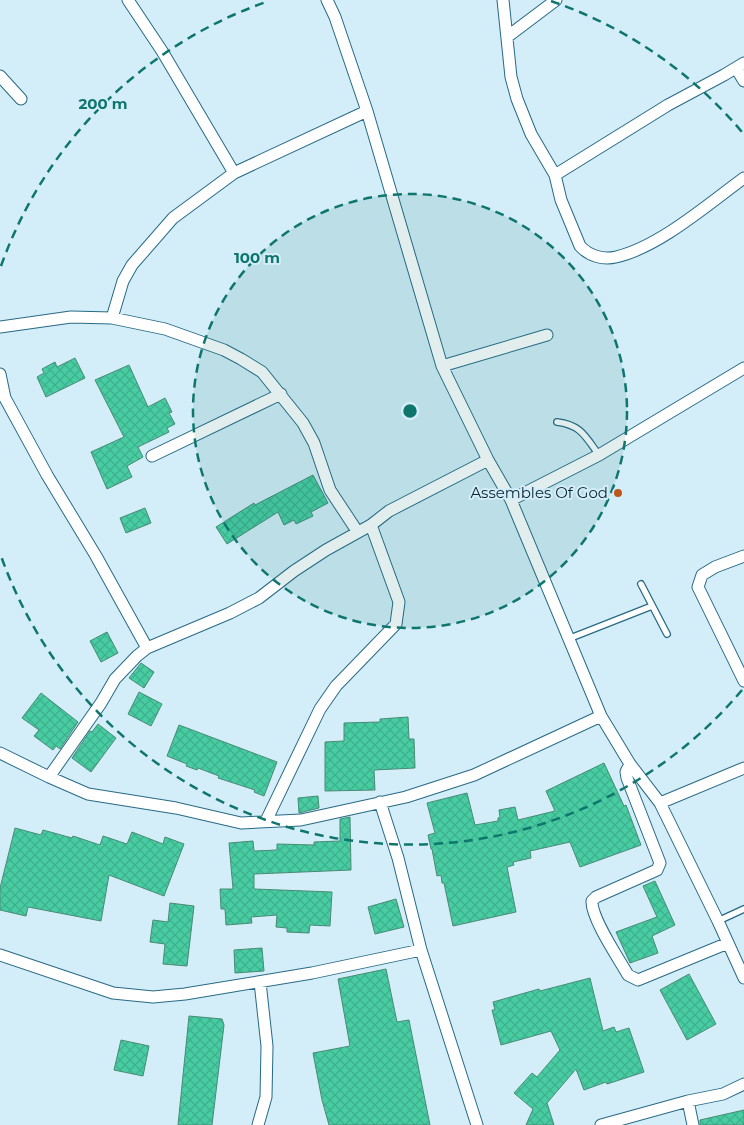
<svg xmlns="http://www.w3.org/2000/svg" width="744" height="1125" viewBox="0 0 744 1125" font-family="Montserrat,sans-serif">
  <defs>
    <pattern id="building-cross-hatch" width="8" height="8" patternUnits="userSpaceOnUse" patternTransform="scale(1.25)"><rect width="8" height="8" fill="#48cda3"/><path d="M0 0l8 8M0 8l8-8" fill="none" stroke="#3eb08d"/></pattern>
  </defs>
  <rect width="100%" height="100%" fill="#d3edf9"/>
  <!-- building -->
  <path fill="url(#building-cross-hatch)" stroke="#488b73" d="M75 358 85 378 46 397 37 377 44 373 42 369 55 362 57 367Z
    M129 365 148 407 165 398 172 412 169 413 175 424 167 428 169 432 138 447 143 457 127 466 132 477 107 489 91 452 124 437 95 380Z
    M313 475 328 503 311 512 313 516 296 524 294 520 284 525 278 512 227 544 216 527 254 503 255 505Z
    M145 508 151 523 126 533 120 518Z
    M107 632 118 653 101 662 90 641Z
    M141 663 154 672 144 688 129 678Z
    M139 692 162 704 151 726 128 714Z
    M41 693 78 722 60 749 56 746 53 750 34 736 39 730 22 718Z
    M408 717 409 739H414L415 768 374 770 375 790 325 791V742L344 741V723L380 722V719Z
    M98 724 116 738 91 772 72 758 90 731 92 732Z
    M179 725 277 762 264 796 254 792 255 790 218 778 219 776 198 768 197 770 186 766 187 764 167 756Z
    M604 763 624 806 626 805 641 845 580 867 570 842 530 851 531 858 513 862 514 865 507 867 516 912 453 926 444 883H442L441 875 437 876 432 849H431L428 835 435 833 427 803 467 793 475 825 498 821V818L500 817 499 810 515 807 518 820 555 811 546 791Z
    M318 796 319 808 299 813 298 798Z
    M350 817 351 870 254 874V889L332 892 330 926 310 925 309 933 287 932V928L276 927 277 915 251 917 252 923 226 925 225 909H221L220 889H233L229 843 253 841 254 851 277 850V844L314 845V842L340 841V819Z
    M15 828 41 835 43 830 72 838 73 836 100 845 103 836 127 844 132 832 163 844 165 837 184 844 164 896 109 875 101 921 28 907 26 916 0 910V888Z
    M655 881 675 925 652 936 658 953 630 963 616 932 657 917 643 886Z
    M396 899 404 927 375 934 368 907Z
    M170 903 194 906 187 966 163 964 165 944 150 942 153 920 168 922Z
    M262 948 264 971 235 973 234 950Z
    M386 969 397 1022 409 1020 430 1125H329L322 1100 313 1053 350 1046 338 979Z
    M689 974 716 1024 687 1040 660 990Z
    M590 978 603 1031 614 1027 616 1032 629 1028 644 1072 607 1084 606 1082 584 1090 576 1069 547 1103 554 1125H526L533 1109 514 1093 532 1073 537 1077 560 1050 551 1031 501 1045 492 1010H495L493 1002 539 989 540 991Z
    M189 1016 222 1019 224 1025 212 1125H178Z
    M121 1040 149 1046 143 1076 114 1070Z
    M744 1110V1125H700V1120Z"/>
  <g fill="none" stroke-linecap="round" stroke-linejoin="round">
    <!-- service casing -->
    <g stroke="#276a85" stroke-width="8">
      <path id="service" d="M557 422C581 425 585 436 599 455
        M641 584 667 634
        M568 639 652 606
        M718 921 744 909"/>
    </g>
    <!-- minor casing -->
    <g stroke="#276a85" stroke-width="13">
      <path id="minor" d="M128 0 162 51 234 173
        M327 0 335 17 367 111 442 366 488 460 511 500 601 716 630 764 660 803 718 921 744 978
        M503 0 511 77 517 99 531 134 555 175 561 200 580 246C589 256 603 260 616 257 659 247 707 205 744 178
        M507 37 556 0
        M736 68 744 81
        M0 76 21 99
        M555 175 668 105 724 75 744 63
        M112 318 123 281 132 265 173 218 234 173 367 111
        M0 327 71 317 112 318 165 329 224 350 241 359 262 372 303 423 314 443 330 490 357 531
        M442 366 547 335
        M0 374 5 398 47 475 96 556 147 648
        M152 456 281 394
        M511 500 599 455 744 368
        M744 556 715 567 702 575 698 587 744 681
        M0 753 49 777 88 794 176 808 241 823 301 820 406 797 474 775 601 716
        M630 764 626 772 627 778 660 863 657 870 596 897 592 901C591 918 619 959 628 975L638 980 728 943
        M49 777 101 703 115 679 137 656 147 648 230 613 259 598 294 571 326 550 371 525 389 511 488 460
        M380 802 398 858 421 950 477 1125
        M660 803 744 768
        M266 821 320 709 336 686 396 624 399 602 371 525
        M0 955 113 993 153 997 185 994 312 973 421 950
        M688 1101 693 1125
        M258 1125 266 1097 267 1046 260 982
        M601 1125 688 1101 723 1094 744 1084"/>
    </g>
    <!-- service -->
    <use href="#service" stroke="#fff" stroke-width="5.5"/>
    <!-- minor -->
    <use href="#minor" stroke="#fff" stroke-width="11"/>
  </g>
  <!-- distance rings -->
  <circle cx="410" cy="411" r="217" fill="#0f766e" fill-opacity=".12"/>
  <g fill="none" stroke="#0f766e" stroke-width="2.5" stroke-dasharray="9 6">
    <circle cx="410" cy="411" r="217"/>
    <path d="M742 690A434 434 0 0 1 1 556M1 266A434 434 0 0 1 269 1M551 1A434 434 0 0 1 742 132"/>
  </g>
  <!-- markers -->
  <circle fill="#bb591b" stroke="#d3edf9" stroke-width="2" cx="618" cy="493" r="5"/>
  <g text-anchor="middle" stroke-width="4" stroke-linejoin="round" paint-order="stroke">
    <!-- poi labels -->
    <g font-size="15" fill="#0b2732" stroke="#d3edf9" text-anchor="end">
      <text x="608" y="498">Assembles Of God</text>
    </g>
  </g>
  <circle cx="410" cy="411" r="8" fill="#0f766e" stroke="#d3edf9" stroke-width="2.5"/>
  <g font-size="15" text-anchor="middle" font-weight="bold" fill="#0f766e" stroke="#d3edf9" stroke-width="4" stroke-linejoin="round" paint-order="stroke">
    <text x="103" y="109">200 m</text>
    <text x="257" y="263">100 m</text>
  </g>
</svg>
